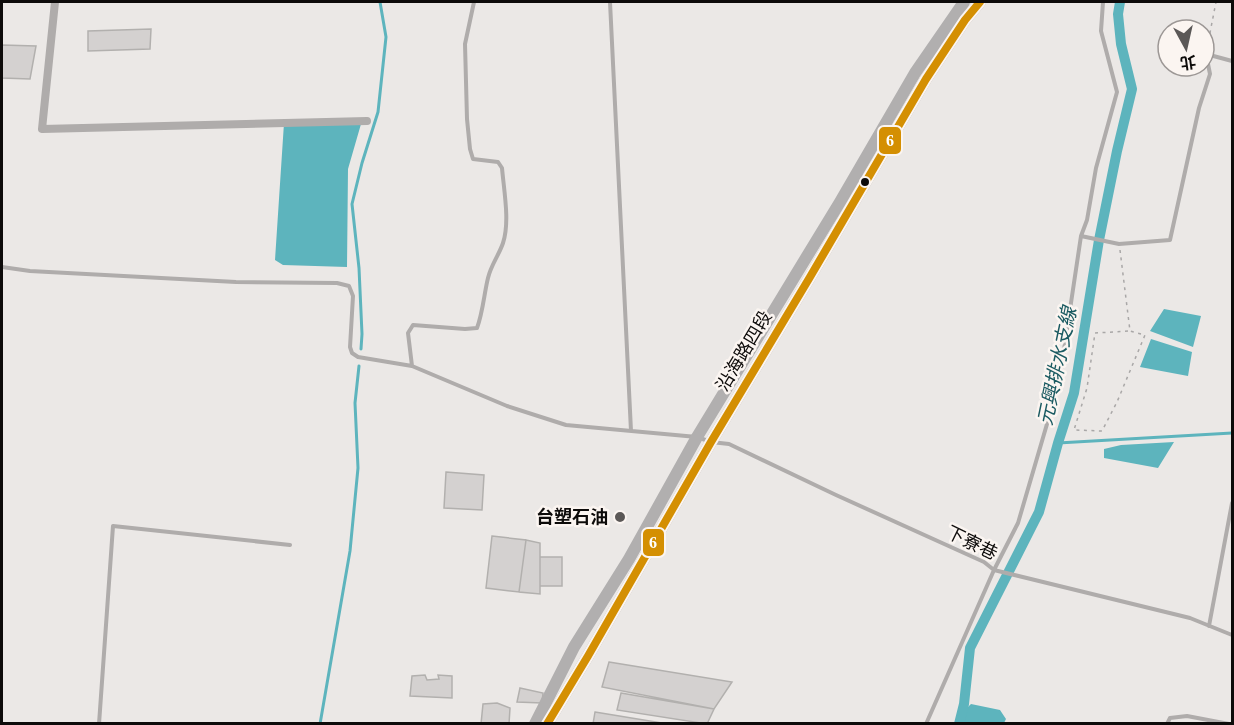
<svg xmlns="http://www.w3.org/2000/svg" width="1234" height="725" viewBox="0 0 1234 725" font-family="'Times New Roman','Noto Sans TC',serif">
  <rect width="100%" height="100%" fill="#ebe8e6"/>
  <!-- water -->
  <path fill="#5db4bd" d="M284 123 361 124 348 169 347 267 283 265 275 260Z
    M1164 309 1201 316 1193 347 1150 331Z
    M1151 339 1192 352 1188 376 1140 367Z
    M1174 442 1158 468 1104 458V449L1121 445Z
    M971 704 1000 710 1006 719 1004 723H963L967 708Z"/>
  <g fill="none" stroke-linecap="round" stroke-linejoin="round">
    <!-- stream -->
    <path stroke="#5db4bd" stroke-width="3" d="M361 349 362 334 359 268 352 204 362 163 378 112 386 37 380 2
      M1058 443 1232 433
      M320 724 350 551 358 468 355 403 359 366"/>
    <!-- canal -->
    <path stroke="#5db4bd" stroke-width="10" d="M959 724 964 704 970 648 1039 512 1058 443 1074 393 1099 240 1117 151 1132 89 1121 44 1118 14 1120 2"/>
  </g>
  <!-- building -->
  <path fill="#d4d1d0" stroke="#b2b0ae" stroke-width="1.5" d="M151 29 150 49 88 51V31Z
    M2 45 36 46 30 79 2 78Z
    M446 472 484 475 482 510 444 508Z
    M492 536 526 540 519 592 486 588Z
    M526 540 540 543V594L519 592Z
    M540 557H562V586H540Z
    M609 662 732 682 714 709 602 687Z
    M425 675 427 680 439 679 438 675 452 676V698L410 696 412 676Z
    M520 688 543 693 542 703 517 702Z
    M621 693 714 709 707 724 617 710Z
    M497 703 510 708 509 724H481L483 704Z
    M595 712 668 724H593Z"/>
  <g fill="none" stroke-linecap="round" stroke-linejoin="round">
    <!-- path -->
    <path stroke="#a9a7a7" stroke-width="1.5" stroke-dasharray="3 4.5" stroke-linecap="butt" d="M1207 48 1216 2
      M1120 250 1130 331 1145 335 1117 402 1102 431 1074 430 1087 388 1095 333 1130 331"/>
    <!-- lane -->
    <path stroke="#afacab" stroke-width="4" d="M610 2 631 431
      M1081 236 1119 244 1170 240 1199 108 1210 74 1206 54 1232 61
      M2 267 30 271 236 282 337 283 349 286 353 296 350 347 352 353 358 357 412 366 507 406 566 425 697 437 711 442 729 444 836 495 984 562 994 570 1190 618 1232 635
      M412 366 408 333 413 325 465 329 477 328C483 312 484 294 488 278 491 265 499 255 503 243 510 222 504 191 502 168L498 162 473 159 470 149 467 119 465 44 474 2
      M1209 626 1232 503
      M99 724 113 526 290 545
      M926 724 994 570 1018 523 1059 383 1081 236 1087 220 1096 168 1117 92 1101 31 1103 2
      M1167 724 1170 718 1187 716 1229 724"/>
    <!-- street -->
    <path stroke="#afacab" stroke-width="8" d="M55 2 42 129 367 121"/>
    <!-- primary -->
    <path stroke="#b1afaf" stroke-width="12" d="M535 724 574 647 629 559 697 437 840 202 915 73 964 2
      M547 724 588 656 711 442 810 277 926 79 965 20 980 2"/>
    <!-- bus-1 casing -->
    <g stroke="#fbf5f1" stroke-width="12">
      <path id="bus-1" d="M547 724 588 656 711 442 810 277 926 79 965 20 980 2"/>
    </g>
    <!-- bus-1 -->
    <use href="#bus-1" stroke="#d48f02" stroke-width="8"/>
  </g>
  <!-- markers -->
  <circle fill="#0d0b0a" stroke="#fbf5f1" stroke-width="2" cx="865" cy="182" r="5"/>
  <circle fill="#5b5857" stroke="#fbf5f1" stroke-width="2" cx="620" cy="517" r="6"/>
  <g text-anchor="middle" stroke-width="5" stroke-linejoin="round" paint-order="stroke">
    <!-- street labels -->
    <g font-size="18" fill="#0d0b0a" stroke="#fbf5f1">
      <text transform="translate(744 351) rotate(-59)" y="6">沿海路四段</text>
      <text transform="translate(972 543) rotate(26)" y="6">下寮巷</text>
    </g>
    <!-- poi labels -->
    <g font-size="18" font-weight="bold" fill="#0d0b0a" stroke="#fbf5f1" text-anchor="end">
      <text x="608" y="523">台塑石油</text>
    </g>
    <!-- water labels -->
    <g font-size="20" font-style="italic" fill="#1a5a61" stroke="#fbf5f1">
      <text transform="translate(1057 366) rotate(-78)" y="7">元興排水支線</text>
    </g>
  </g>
  <g stroke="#fbf5f1" stroke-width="2">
    <rect x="878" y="126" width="24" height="29" rx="6" fill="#d48f02"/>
    <rect x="642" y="528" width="23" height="29" rx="6" fill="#d48f02"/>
  </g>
  <g font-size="16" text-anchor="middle" font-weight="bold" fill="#fff">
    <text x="890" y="146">6</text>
    <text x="653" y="548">6</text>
  </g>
  <!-- border -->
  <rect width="1234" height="725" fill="none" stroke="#0d0b0a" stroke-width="6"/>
  <!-- north arrow -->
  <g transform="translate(1186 48) rotate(172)"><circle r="28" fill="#fbf5f1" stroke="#9c9795" stroke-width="1.5"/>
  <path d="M0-4.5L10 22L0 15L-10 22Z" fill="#5b5857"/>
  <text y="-9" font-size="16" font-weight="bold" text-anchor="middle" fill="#0d0b0a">北</text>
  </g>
</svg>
